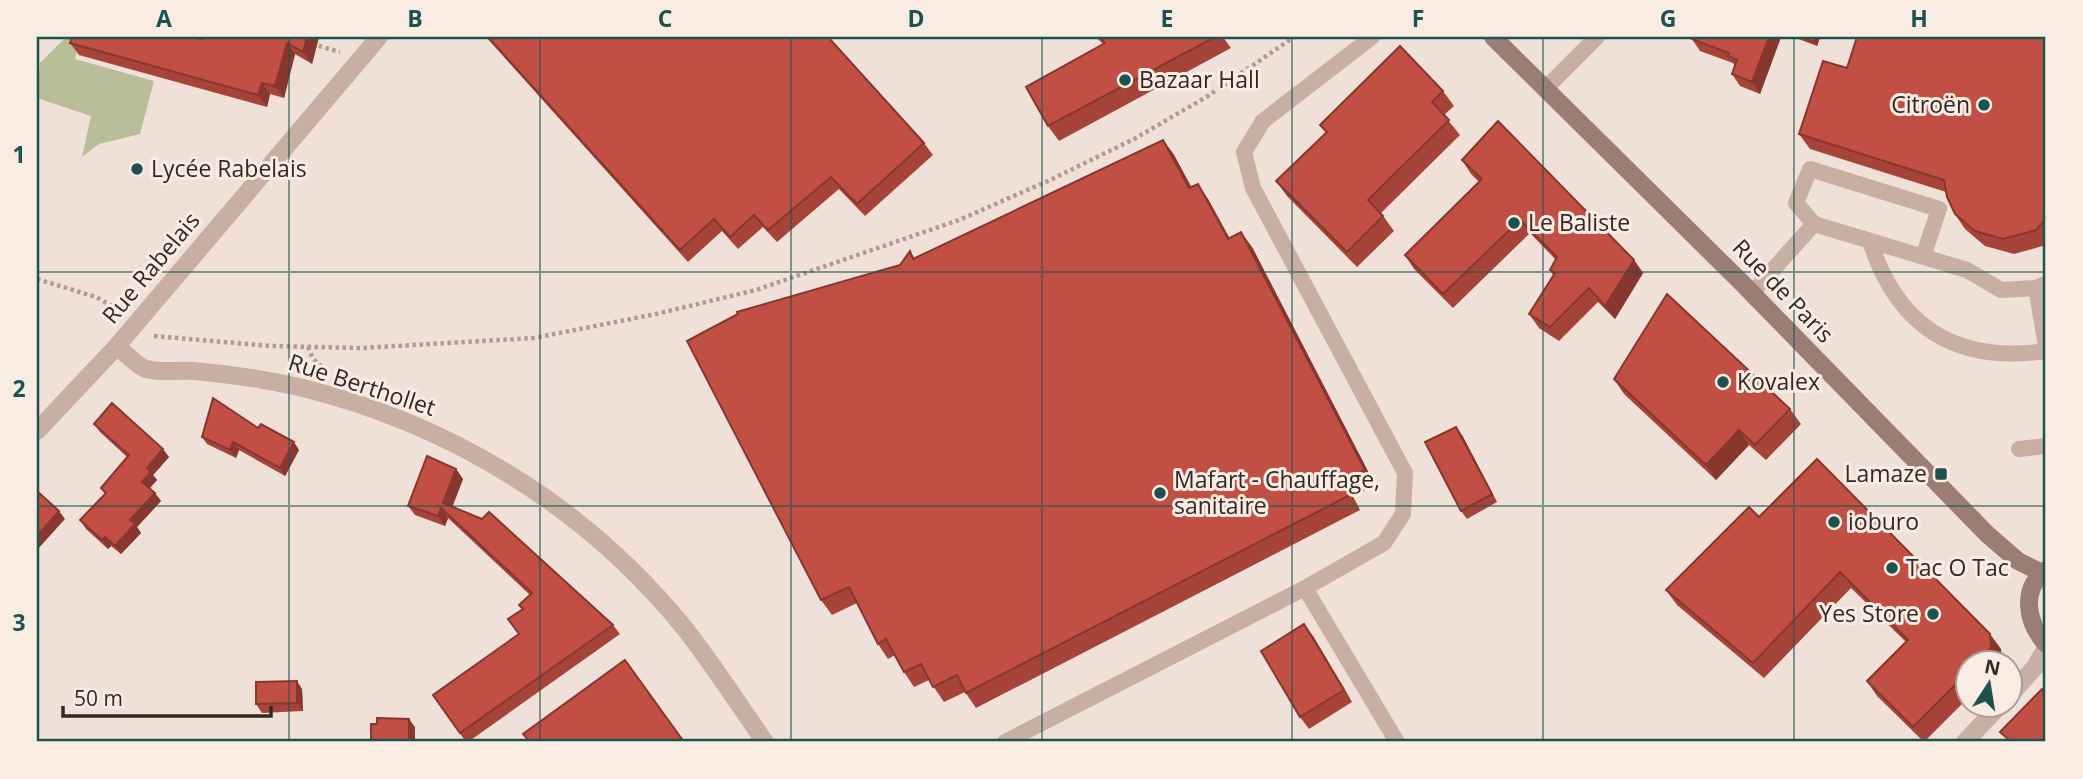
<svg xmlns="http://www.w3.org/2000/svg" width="2083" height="779" viewBox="0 0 2083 779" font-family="'Open Sans',sans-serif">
  <rect width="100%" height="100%" fill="#f0e1d8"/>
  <!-- green -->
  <path fill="#b7be98" d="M66 37H80L75 59 154 81 140 134 99 144 82 157 91 116 37 98 40 63Z"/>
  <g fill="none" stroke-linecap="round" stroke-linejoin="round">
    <!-- path -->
    <path stroke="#b3998f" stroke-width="4.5" stroke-dasharray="3.5 3.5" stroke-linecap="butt" d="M312 44 340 52
      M37 279 96 297 119 310
      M154 336 271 346 362 348 534 338 656 314 756 290 959 220 1048 181 1134 139 1208 96 1294 37
      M308 347 313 359 326 370"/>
    <!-- service -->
    <path stroke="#c7afa4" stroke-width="16" d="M1372 37 1263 121 1244 152 1253 188 1405 473 1403 514 1384 543 1305 588 1397 742
      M1545 89 1597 37
      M1814 224 1796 203 1810 169 1939 209 1923 257
      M1870 241C1897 327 1956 364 2046 351
      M2036 288 2046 346
      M1752 293 1814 224 1967 270 2001 290 2036 288 2046 284
      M2019 449 2046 446
      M1005 742 1305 588"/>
    <!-- minor -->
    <path stroke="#c7afa4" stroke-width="18" d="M37 431 117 346
      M2010 695 2035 667 2046 648
      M1965 742 1999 706"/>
    <!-- tertiary -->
    <path stroke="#c7afa4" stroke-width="18" d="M379 37 117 346C125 353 137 366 146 369 160 373 179 370 194 371 229 374 264 379 299 387 451 424 587 507 686 630 714 666 739 705 765 742"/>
    <!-- secondary -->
    <path stroke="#9a7e76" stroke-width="18" d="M1493 37 1741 282 1987 534 2018 561 2042 573
      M2046 570C2020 590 2027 623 2046 644"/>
  </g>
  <!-- wall -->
  <path fill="#a7443a" d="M319 37 312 64 295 54 284 98 270 94 267 107 79 55 70 43Z
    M486 37H828L924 143 933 155 865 216 839 189 777 242 763 227 738 249 722 231 688 262Z
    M1096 37H1223L1231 48 1059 141 1048 126 1103 44Z
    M1693 37H1781L1760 94 1740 86 1732 74 1735 66 1733 63 1700 51 1692 39Z
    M1793 37H1820L1817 46Z
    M2046 37V245L2014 254 1985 246 1965 229 1955 214 1946 192 1810 149 1799 134 1847 68Z
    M1443 91 1454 106 1444 115 1460 135 1381 213 1394 231 1357 267 1287 196 1276 181 1326 133 1320 125Z
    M1163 140 1174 155 1191 187 1208 199 1230 239 1252 247 1375 485 1353 497 1360 510 976 708 965 692 944 702 929 680 914 687 904 672 895 655 888 659 878 644 857 603 832 615 821 600 900 265 910 251 915 259Z
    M1462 160 1634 260 1643 273 1615 319 1598 302 1559 341 1539 328 1529 314 1553 275 1550 270 1556 260 1530 233 1453 308 1414 269 1405 255 1479 182 1471 174Z
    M1614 379 1790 409 1801 424 1766 460 1749 445 1716 480 1624 394Z
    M94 424 169 457 153 475 157 480 150 488 161 501 137 527 141 533 121 554 111 546 108 549 86 529 80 520 105 494 101 488 127 457 100 432Z
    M258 428 299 450 285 476 239 450 236 458 207 444 202 437Z
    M1462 435 1497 502 1467 519 1461 511Z
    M456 469 463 479 452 507 613 625 620 634 468 742H466L433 695 519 634 522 610 519 605 530 595 448 518 445 526 415 515 408 506Z
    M1759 517 2001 649 2002 663H1968V698L1924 742 1877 696 1867 681 1906 642 1851 588 1764 678 1677 605 1666 590Z
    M1313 636 1352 702 1309 729 1300 717Z
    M302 689 303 711 262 713 256 704Z"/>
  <!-- shaded-wall -->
  <path fill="#88372f" d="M307 37H319L312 64 303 52Z
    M1769 37H1781L1760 94 1752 82Z
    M1815 37H1820L1817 46 1814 42Z
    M287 43 295 54 284 98 275 86Z
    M262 83 270 94 267 107 258 95Z
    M1163 140 1174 155 1200 203 1189 188Z
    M1198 184 1208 199 1238 254 1228 239Z
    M1241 232 1252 247 1375 485 1365 470Z
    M1634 260 1643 273 1615 319 1605 306Z
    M1456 427 1462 435 1497 502 1492 494Z
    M1739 430 1749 445 1716 480 1706 465Z
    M233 442 239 450 236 458 230 450Z
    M294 442 299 450 285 476 280 468Z
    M163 449 169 457 153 475 157 480 148 490 142 482 147 468Z
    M456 469 463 479 450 513 443 503Z
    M1342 482 1353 497 1360 510 1350 495Z
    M155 493 161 501 137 527 141 533 121 554 115 546 130 520Z
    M441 508 448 518 445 526 438 516Z
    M59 511 65 519 37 550V536Z
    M105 537 111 546 108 549 102 540Z
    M1304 624 1313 636 1352 702 1344 690Z
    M1990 634 2001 649 2002 663 1991 648Z
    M297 681 302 689 303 711 297 703Z
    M409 719 415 727V742H409Z"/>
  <!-- building -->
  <path fill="#c24f43" stroke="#88372f" stroke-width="2" d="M72 37H191L201 39 202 37H307L303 52 287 43 275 86 262 83 258 95 70 43Z
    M488 37H828L924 143 857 204 831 177 768 230 754 215 730 237 714 219 680 250Z
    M1100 37H1215L1048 126 1026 87 1105 43Z
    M1693 37H1769L1752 82 1732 74 1737 60 1728 56 1729 53 1692 39Z
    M1800 37H1815L1814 42Z
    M1857 37H2046V219L2036 230 2003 239 1975 231 1955 214 1947 197 1944 180 1799 134 1823 61 1847 68Z
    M1400 46 1443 91 1432 102 1449 120 1368 200 1383 216 1347 252 1276 181 1327 132 1320 125Z
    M1498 121 1634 260 1605 306 1589 288 1550 327 1529 314 1555 273 1550 270 1557 257 1520 220 1443 294 1405 255 1482 179 1462 160Z
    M1163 140 1189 188 1198 184 1228 239 1241 232 1365 470 1342 482 1350 495 966 693 957 675 933 687 921 664 904 672 886 639 878 644 849 587 821 600 687 341 738 314 737 312 900 265 910 251 913 259Z
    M1667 294 1790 409 1755 445 1739 430 1706 465 1614 379Z
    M213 398 258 428 261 424 294 442 280 468 233 442 230 450 202 437Z
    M112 403 163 449 147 468 151 472 142 482 155 493 130 520 135 524 115 546 105 537 102 540 80 520 106 493 101 488 129 455 94 424Z
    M1456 427 1492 494 1461 511 1425 442Z
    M427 456 456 469 443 503 482 519 489 512 613 625 460 733 433 695 519 634 508 619 523 609 519 605 532 593 441 508 438 516 408 506Z
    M1817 459 1990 634 1991 648 1976 663H1968V672L1913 727 1867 681 1908 640 1840 572 1753 663 1666 590 1749 507 1759 517Z
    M37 491 59 511 37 536Z
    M1304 624 1344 690 1300 717 1261 651Z
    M625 660 684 742H530L523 734Z
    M297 681V703L256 704V682Z
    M2042 689 2046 694V742H2005L2008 739 2000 732Z
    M377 718 409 719V742H371V724H377Z"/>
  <!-- grid -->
  <path fill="none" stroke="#1d534e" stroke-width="2" stroke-opacity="0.55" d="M289 37V742M540 37V742M791 37V742M1042 37V742M1292 37V742M1543 37V742M1794 37V742M37 272H2046M37 506H2046"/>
  <!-- markers -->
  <g fill="#1d534e" stroke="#f8ece3" stroke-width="2.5">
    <circle cx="1125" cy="80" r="7"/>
    <circle cx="1984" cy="105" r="7"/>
    <circle cx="137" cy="169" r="7"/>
    <circle cx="1514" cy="223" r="7"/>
    <circle cx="1723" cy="382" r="7"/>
    <rect x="1934" y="467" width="14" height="14" rx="3.5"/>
    <circle cx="1160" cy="493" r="7"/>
    <circle cx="1834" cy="522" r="7"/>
    <circle cx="1892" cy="568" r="7"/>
    <circle cx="1933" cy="614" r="7"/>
  </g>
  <g text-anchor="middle" stroke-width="6" stroke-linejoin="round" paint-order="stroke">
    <!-- poi labels -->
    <g font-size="23" fill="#332826" stroke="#f8ece3" text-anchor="start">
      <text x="1139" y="88">Bazaar Hall</text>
      <text x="1970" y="113" text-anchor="end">Citroën</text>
      <text x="151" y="177">Lycée Rabelais</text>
      <text x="1528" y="231">Le Baliste</text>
      <text x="1737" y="390">Kovalex</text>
      <text x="1927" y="482" text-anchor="end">Lamaze</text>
      <text x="1174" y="488">Mafart - Chauffage,<tspan x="1174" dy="26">sanitaire</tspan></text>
      <text x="1848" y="530">ioburo</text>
      <text x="1906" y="576">Tac O Tac</text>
      <text x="1919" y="622" text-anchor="end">Yes Store</text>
    </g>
    <!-- street labels -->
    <g font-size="23" fill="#332826" stroke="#f8ece3">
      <text transform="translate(151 268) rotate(-50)" y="8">Rue Rabelais</text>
      <text transform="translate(1783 291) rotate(46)" y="8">Rue de Paris</text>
      <text transform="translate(362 385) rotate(18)" y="8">Rue Berthollet</text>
    </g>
  </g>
  <!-- border -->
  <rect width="2083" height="779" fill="none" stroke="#f8ece3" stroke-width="77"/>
  <!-- north arrow -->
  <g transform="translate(1989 684) rotate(12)"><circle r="33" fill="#f8ece3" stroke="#a99e97" stroke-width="2"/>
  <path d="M0-5L12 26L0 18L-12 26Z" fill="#1d534e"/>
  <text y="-10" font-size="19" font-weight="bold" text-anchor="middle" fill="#332826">N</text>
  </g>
  <!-- scale -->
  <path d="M63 706v10h208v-10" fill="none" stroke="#332826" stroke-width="3.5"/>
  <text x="74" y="706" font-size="21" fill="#332826" stroke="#f8ece3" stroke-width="5" paint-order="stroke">50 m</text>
  <rect x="38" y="38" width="2006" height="702" fill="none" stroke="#1d534e" stroke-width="2.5"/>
  <g font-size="23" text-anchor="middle" font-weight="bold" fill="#1d534e">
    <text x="164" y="27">A</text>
    <text x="415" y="27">B</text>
    <text x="665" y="27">C</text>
    <text x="916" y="27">D</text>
    <text x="1167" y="27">E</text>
    <text x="1418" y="27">F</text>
    <text x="1668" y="27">G</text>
    <text x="1919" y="27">H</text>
    <text x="19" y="163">1</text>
    <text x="19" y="397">2</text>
    <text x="19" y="631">3</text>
  </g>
</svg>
